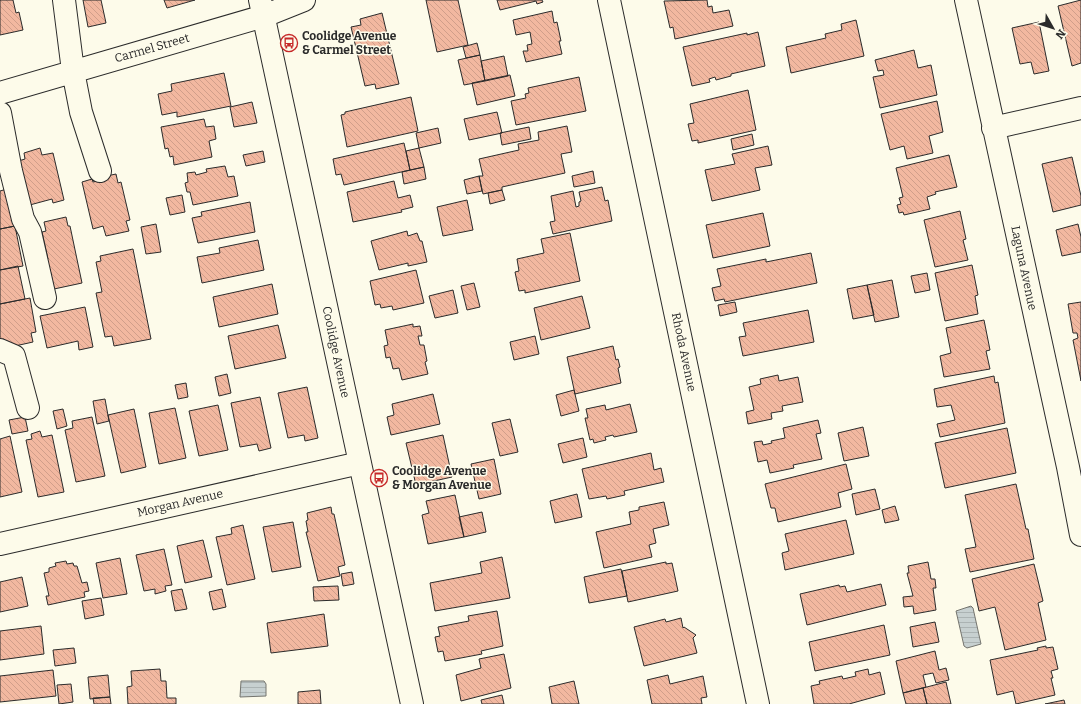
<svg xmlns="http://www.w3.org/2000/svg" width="1081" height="704" viewBox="0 0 1081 704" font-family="Bitter,serif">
  <defs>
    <pattern id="water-rules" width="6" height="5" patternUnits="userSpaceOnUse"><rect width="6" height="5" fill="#c7d0d0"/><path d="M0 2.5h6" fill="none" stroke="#abb3b3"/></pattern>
    <pattern id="building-back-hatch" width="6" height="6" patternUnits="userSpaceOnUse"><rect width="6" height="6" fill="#f2b8a0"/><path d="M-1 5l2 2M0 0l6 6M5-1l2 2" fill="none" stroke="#d09e8a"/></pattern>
  </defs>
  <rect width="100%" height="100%" fill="#fdfbea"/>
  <!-- water -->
  <path fill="url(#water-rules)" stroke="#74746e" d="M971 606 973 608 981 644 967 648 964 646 956 611Z
    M241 681H264L266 684V696L240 697Z"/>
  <!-- building -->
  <path fill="url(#building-back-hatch)" stroke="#2b2b2b" d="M0 0H13L16 13 19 12 23 30 0 35Z
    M83 0H101L106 23 88 27Z
    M164 0H195L167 8Z
    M426 0H458L468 45 437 52Z
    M497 0H542L543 2 537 4 536 1 500 10Z
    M707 0 708 7 712 6 713 13 729 10 733 26 675 39 673 27 670 28 664 1Z
    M1081 0V63L1072 66 1058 6Z
    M552 11 554 23 557 22 561 41H559L562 54 526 62 523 51H528L527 45 532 44 530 32 516 35 513 20Z
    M382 13 399 84 376 89 375 84 365 86 351 27 361 25 360 19Z
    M856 20 864 56 791 73 786 47 826 38 825 34 842 30 841 24Z
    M1039 22 1049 71 1034 74 1031 62 1020 64 1012 28Z
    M758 32 765 66 731 74V76L716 80 715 77 709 79 710 82 692 86 683 47 747 33V35Z
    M477 43 480 55 466 58 463 47Z
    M914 50 918 68 931 65 937 95 880 108 873 77 884 75 883 70 878 71 875 60Z
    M480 55 485 81 464 85 458 60Z
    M504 56 508 76 485 81 481 61Z
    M224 73 231 106 177 117V112L162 115 158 94 172 91 171 84Z
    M510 75 515 96 477 105 472 83Z
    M579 77 586 111 516 125 511 101 526 98 525 94 529 93 528 88Z
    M748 90 756 130 698 143V140L692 141 688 124 694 123 690 104Z
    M411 97 418 131 347 147 341 115 345 114V112Z
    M937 101 943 132 929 136 933 153 907 159 904 146 890 150 881 114Z
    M252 102 257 123 234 127 230 107Z
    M497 112 502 133 469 140 464 119Z
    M204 119 206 127 214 126 216 139 209 141 212 157 174 165 173 156 170 157 168 148 165 149 161 127Z
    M567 126 572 152 561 154 565 173 502 187V190L483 194 479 176H483L479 159 519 150 518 144 539 140 538 132Z
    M529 127 531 139 502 145 500 133Z
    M438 128 441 143 419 148 416 133Z
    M752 134 754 145 733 150 731 139Z
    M404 143 410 170 344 185 341 174 336 175 333 159Z
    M768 146 772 165 755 168 760 190 712 201 705 170 735 164 732 154Z
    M40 148 42 155 53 153 64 200 53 203 52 199 26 206 15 162 25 159 24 153Z
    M419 148 424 167 410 170 406 151Z
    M263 151 265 162 246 166 243 155Z
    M949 155 957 187 935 192 936 194 927 197 930 209 904 215 903 212 899 213 897 205 901 204 899 198 903 197 896 168Z
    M1072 157 1081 196V205L1053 212 1042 164Z
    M225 166 228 177 234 176 238 196 193 205 190 192H187L185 183 188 182 187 173 195 172 196 175 207 172 206 169Z
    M424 167 426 179 404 184 402 172Z
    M593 171 595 183 574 187 572 176Z
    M116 174 118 183 121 182 130 220 126 221 129 231 106 236 103 226 93 229 82 182 92 179 93 182 103 180 102 177Z
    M479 176 482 191 467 194 464 180Z
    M394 181 398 198 410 195 413 207 401 210 402 212 353 222 347 192Z
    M602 187 605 201 608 200 612 221 553 234 550 222 555 221 551 196 573 191 576 207 579 206V202L581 201 579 192Z
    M7 189 15 226 0 229V191Z
    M502 190 505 200 490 204 488 193Z
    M182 195 185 212 170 215 166 198Z
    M467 200 473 230 443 236 437 207Z
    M250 202 255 232 198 243 192 218 202 216 201 212Z
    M960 211 966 239 963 240 968 260 935 267 924 220Z
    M763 213 770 246 713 258 706 225Z
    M66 217 68 226H70L82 283 54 289 50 269 46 270 44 260 48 259 42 232 46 231 44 222Z
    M156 224 161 252 146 254 141 227Z
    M1078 224 1081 237V252L1062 256 1056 230Z
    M15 226 23 266 0 270V229Z
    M407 231 408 236 417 233 420 241H422L427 262 408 266V263L379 270 371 241Z
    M570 233 580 281 525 293V290L519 291 515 272 519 271 517 259 544 253 541 239Z
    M258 240 264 270 202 283 197 257 220 253 219 248Z
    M133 249 151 339 114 346 112 336 105 337 96 293 102 292 96 262 101 261 100 256Z
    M811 253 817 283 725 302 724 299 715 301 712 288 721 286 717 269 766 259V262Z
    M972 265 978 295 975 296 978 314 945 321 935 273Z
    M18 266 25 299 0 304V270Z
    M416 270 424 303 393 310 392 306 381 308 380 304 375 305 370 281Z
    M927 273 930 290 915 293 911 276Z
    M892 280 899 317 875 322 867 285Z
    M474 283 480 307 467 310 461 286Z
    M272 284 278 314 219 327 213 297Z
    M867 285 874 315 853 319 847 289Z
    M453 290 458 313 435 318 429 296Z
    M582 296 590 328 541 340 534 308Z
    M30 298 36 332 31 333 33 342 6 348 4 339 0 340V304Z
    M735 302 737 312 720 316 718 305Z
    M1081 302V381L1073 340 1078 338 1077 333H1073L1068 304Z
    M85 307 93 347 79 350 78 341 47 348 40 316Z
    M808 310 814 342 743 356 739 337 746 336 743 323Z
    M984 320 990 350 986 351 990 369 944 377 940 356 951 353 946 328Z
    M413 324V327L420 326 422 336H418L420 345H424L427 361 425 362 428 374 402 380 399 368 393 369 390 357 386 358 384 346 388 345 385 330Z
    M278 325 286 358 235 369 228 336Z
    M535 336 539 354 514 360 510 342Z
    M613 346 616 360 618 359 620 367 618 368 621 383 575 394 567 357Z
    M227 374 231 393 219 396 215 377Z
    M778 375 779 381 798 377 803 402 782 406 783 411 771 413 772 419 748 424 746 412 754 410 749 387 761 384 760 379Z
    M994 376 995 383 998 382 1005 423 940 437 937 424 955 420 951 405 937 407 934 389Z
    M186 383 188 397 178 399 175 385Z
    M307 387 318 438 305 441 304 435 288 438 278 393Z
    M574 390 579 411 561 416 556 395Z
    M433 394 440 424 391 435 387 417 394 415 392 404Z
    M260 397 271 448 259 451 257 444 240 447 231 403Z
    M105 399 109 421 97 424 93 401Z
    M630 404 637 432 614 437 613 435 605 437 606 440 594 443 593 439 590 440 585 418H588L586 409 605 405 606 410Z
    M218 405 228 450 199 456 189 411Z
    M175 408 186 458 159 464 149 413Z
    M63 409 67 426 57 429 53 411Z
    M134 409 146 467 121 473 108 415Z
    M25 417 28 431 12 434 9 420Z
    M92 417 105 476 76 482 65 430 73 428 72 421Z
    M510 419 518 452 500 456 492 423Z
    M818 420 821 433 816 434 822 459 793 465 794 468 770 473 767 460 758 462 754 442 762 441 763 445 772 443 771 441 785 438 783 428Z
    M863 427 869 456 844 461 838 433Z
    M1007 428 1016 473 945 488 935 443Z
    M40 431 42 437 52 435 64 492 38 497 26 440 32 439 31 434Z
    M443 435 452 477 416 485 406 443Z
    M10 436 22 492 0 497V439Z
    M583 438 587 457 563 463 558 444Z
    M651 453 654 470 661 468 664 482 624 491 625 495 607 499 606 496 589 499 582 469Z
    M494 459 501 494 479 499 471 464Z
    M846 464 852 489 838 493 841 507 778 522 775 508H771L765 484Z
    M1016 484 1026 529H1028L1034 559 970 572 965 549 976 547 965 495Z
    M875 489 880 509 856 515 852 494Z
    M577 494 582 517 555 523 550 501Z
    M455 495 464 537 428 544 422 515 429 513 426 501Z
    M664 502 669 525 653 529 656 543 649 545 652 557 604 568 596 532 631 524 629 512 639 510V507Z
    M895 506 899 520 885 523 882 510Z
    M331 507 332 514H334L345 565 338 567 340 576 318 581 306 532H308L306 521 308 520 307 513Z
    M482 512 486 532 464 537 459 517Z
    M846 520 854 554 785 570 782 553 789 551 785 534Z
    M293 522 301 567 272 572 263 527Z
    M243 525 255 579 227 585 216 537 232 534 231 528Z
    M203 540 212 577 185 583 177 546Z
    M164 549 172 585 165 586 166 591 155 594V589L144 591 136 555Z
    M502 557 510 598 435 611 430 583 482 573 480 562Z
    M120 558 127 594 103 598 96 563Z
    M66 561 67 564 73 563 74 566H77L82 583 87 582 89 591 84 592 85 597 48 605 46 596H49L44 573 49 572V568L56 566 55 563Z
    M666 562V564L672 563 678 591 628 602 622 571Z
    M928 562 931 579H935L936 588H933L936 610 914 614 913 606 904 607 903 597 913 596 907 573H909L908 566Z
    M1034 564 1043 601 1038 603 1046 640 1005 650 995 607 979 611 972 579Z
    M621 569 627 596 589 603 584 577Z
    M352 572 354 584 343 586 341 574Z
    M22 577 28 606 0 612V582Z
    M881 584 886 605 807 625 800 594 839 585 840 587 845 586 847 592Z
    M338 586 339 600 314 601 313 587Z
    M182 589 187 609 175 611 171 591Z
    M222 589 226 607 213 610 209 592Z
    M101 598 104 615 85 619 82 601Z
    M497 611 503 646 481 651 482 654 445 661 443 651 438 652 435 637 440 636 438 627 469 621 468 616Z
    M324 614 328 646 271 653 267 623Z
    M681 618 683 628 684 627 696 635 693 638 697 653 644 666 634 627 665 619 666 622Z
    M935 622 939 642 913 647 910 627Z
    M884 625 890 655 815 671 809 642Z
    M41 626 44 654 0 660V631Z
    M1046 646V648L1053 647 1058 669 1051 671 1053 678H1051L1055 695 1016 704 1013 691 997 695 990 660 1038 650 1037 648Z
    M74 648 76 663 55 666 53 650Z
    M935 651 939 670 946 668 949 680 936 683 933 673 923 675 926 687 903 693 896 661Z
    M504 654 511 688 461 701 456 675 481 668 479 659Z
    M160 669 161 681H166L167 698H176V704H128L127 687 132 686 131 671Z
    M868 669 869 675 880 672 885 694 849 704H814L811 686 820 684 819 681 842 676 843 679 856 676 855 672Z
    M53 670 56 696 0 702V676Z
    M108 675 110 697 90 699 88 677Z
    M668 675 670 684 703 676 707 697 701 698 702 704H652L647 680Z
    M574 681 579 704H552L549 687Z
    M946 682 951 704H927L923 688Z
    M71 684 73 702 59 704 57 685Z
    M923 688 927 704H906L903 693Z
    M320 690 321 704H298V692Z
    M502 695 504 704H482L481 700Z
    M110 697 111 704H94L93 698Z
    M1064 700 1065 704H1045Z"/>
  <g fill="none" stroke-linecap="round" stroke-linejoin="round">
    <!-- minor casing -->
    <g stroke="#2b2b2b" stroke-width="24">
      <path id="minor" d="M64 0 73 71 81 112 100 171
        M260 0 412 704
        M609 0 758 704
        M966 0 1068 467 1081 535
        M0 93 264 16 304 0
        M0 113 11 171 23 219 30 232 45 298
        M993 128 1081 108
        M0 350 14 356 28 408
        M0 544 360 463"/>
    </g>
    <!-- minor -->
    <use href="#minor" stroke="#fdfbea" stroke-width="22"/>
  </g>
  <!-- icons -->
  <defs>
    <g id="bus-ring" transform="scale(0.9)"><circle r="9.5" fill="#fdfbea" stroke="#c62828" stroke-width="1.5"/><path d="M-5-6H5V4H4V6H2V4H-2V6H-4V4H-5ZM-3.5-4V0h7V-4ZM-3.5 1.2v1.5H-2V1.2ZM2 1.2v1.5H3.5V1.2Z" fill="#c62828"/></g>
  </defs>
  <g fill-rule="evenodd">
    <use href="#bus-ring" x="289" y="43"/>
    <use href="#bus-ring" x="379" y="478"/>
  </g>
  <g text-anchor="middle" stroke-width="3" stroke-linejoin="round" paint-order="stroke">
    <!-- poi labels -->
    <g font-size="12" font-weight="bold" fill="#2b2b2b" stroke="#fdfbea" text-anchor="start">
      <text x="302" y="40">Coolidge Avenue<tspan x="302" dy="14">&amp; Carmel Street</tspan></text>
      <text x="392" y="475">Coolidge Avenue<tspan x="392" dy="14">&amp; Morgan Avenue</tspan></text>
    </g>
    <!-- street labels -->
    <g font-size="12" fill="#2b2b2b" stroke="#fdfbea">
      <text transform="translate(152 48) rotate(-16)" y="4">Carmel Street</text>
      <text transform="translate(1024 268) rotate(78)" y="4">Laguna Avenue</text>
      <text transform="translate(336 352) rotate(78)" y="4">Coolidge Avenue</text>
      <text transform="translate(684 352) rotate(78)" y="4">Rhoda Avenue</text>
      <text transform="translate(180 503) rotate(-13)" y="4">Morgan Avenue</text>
    </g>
  </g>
  <!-- north arrow -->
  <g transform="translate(1053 28) rotate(129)" stroke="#fdfbea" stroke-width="3" paint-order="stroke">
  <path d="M0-3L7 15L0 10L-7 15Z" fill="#2b2b2b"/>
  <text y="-6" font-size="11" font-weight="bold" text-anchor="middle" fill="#2b2b2b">N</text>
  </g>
</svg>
